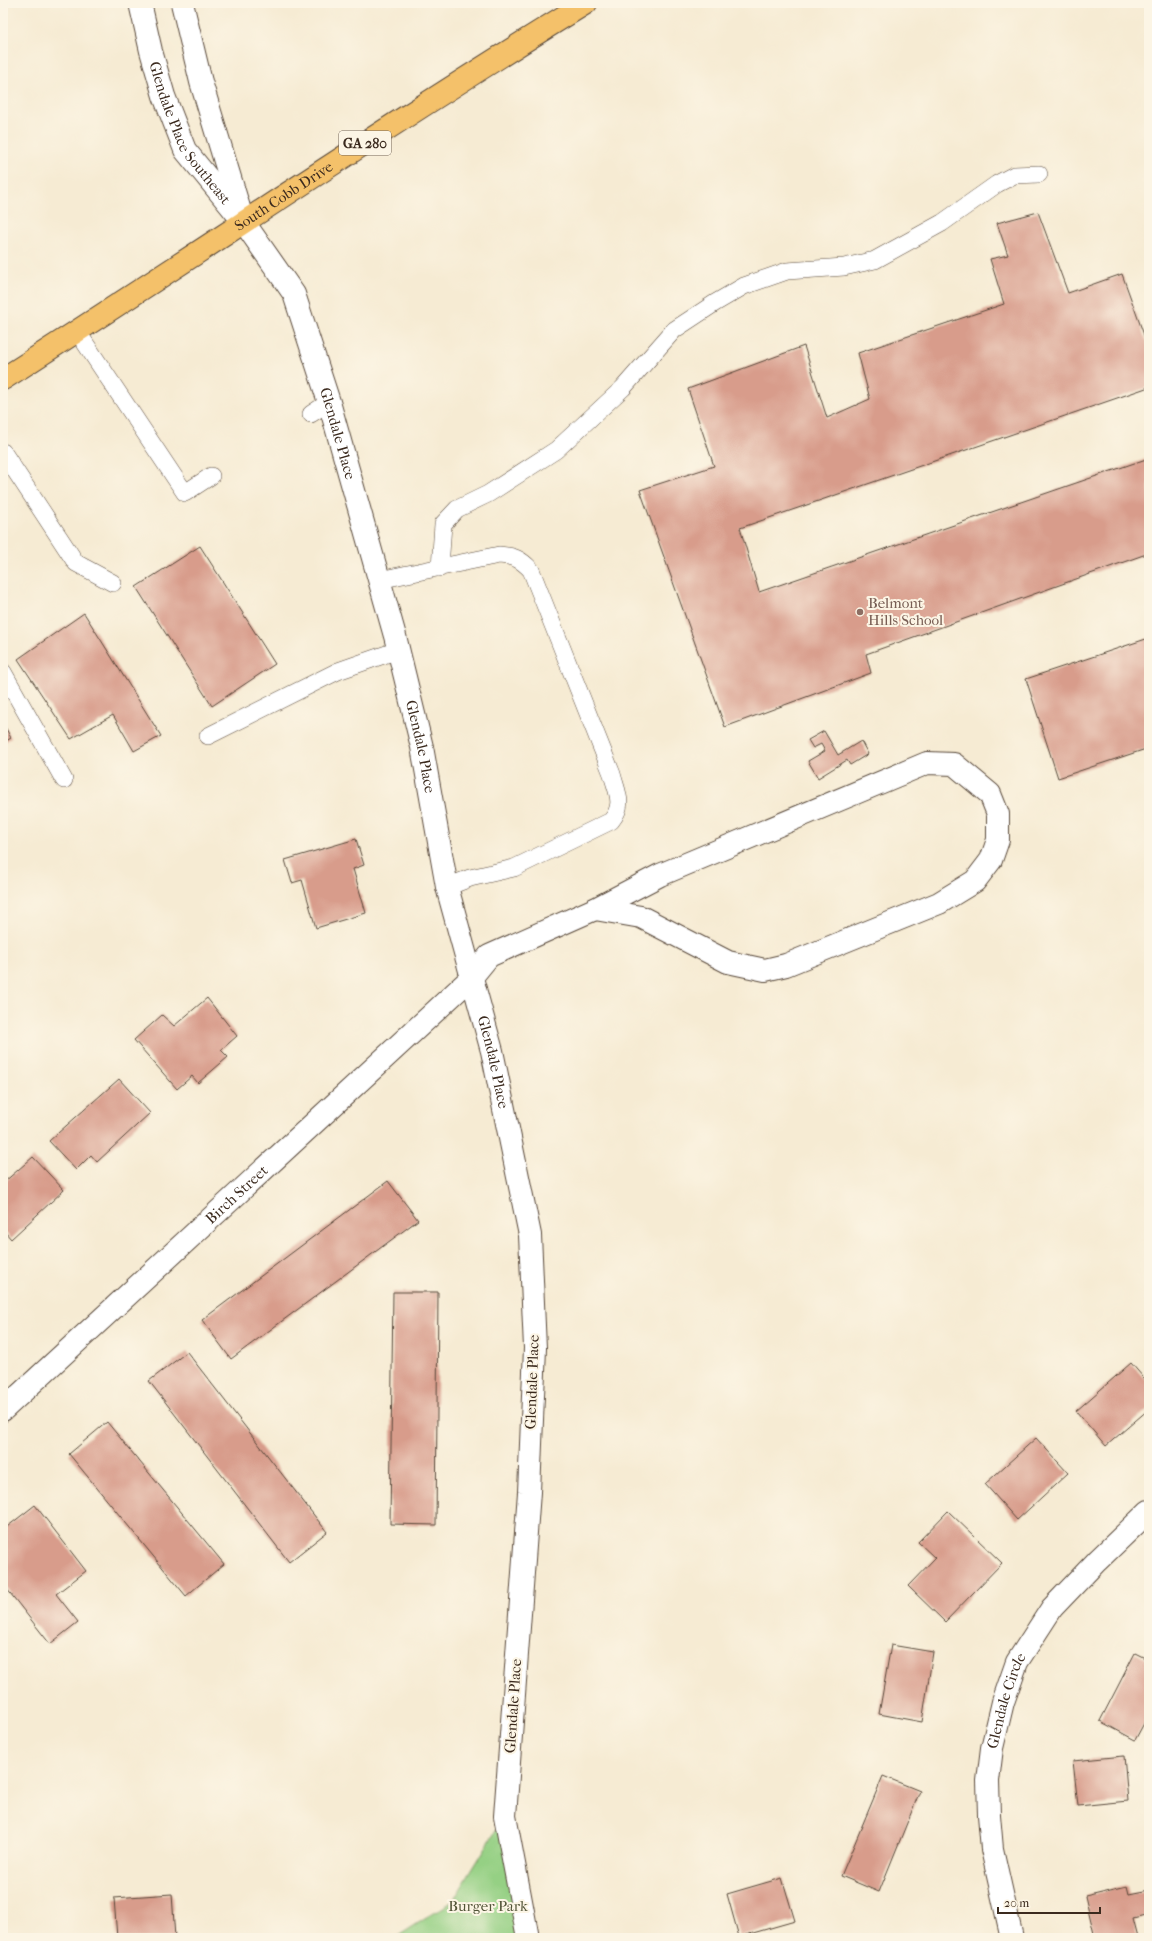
<svg xmlns="http://www.w3.org/2000/svg" width="1152" height="1941" viewBox="0 0 1152 1941" font-family="'IM FELL French Canon',serif">
  <rect width="100%" height="100%" fill="#fcf5e5"/>
  <filter id="ink" filterUnits="userSpaceOnUse"><feTurbulence type="fractalNoise" baseFrequency=".025" numOctaves="2"/><feDisplacementMap in="SourceGraphic" scale="8" xChannelSelector="R" yChannelSelector="G"/><feConvolveMatrix kernelMatrix="1 2 1 2 8 2 1 2 1" color-interpolation-filters="sRGB"/></filter>
  <filter id="wash" filterUnits="userSpaceOnUse"><feTurbulence type="fractalNoise" baseFrequency=".012" numOctaves="4" result="noise"/><feDisplacementMap in="SourceGraphic" scale="16" xChannelSelector="R" yChannelSelector="G"/><feGaussianBlur stdDeviation="0.9" result="paint"/><feColorMatrix in="noise" values="0 0 0 0 0 0 0 0 0 0 0 0 0 0 0 0 0 1.4 0 .05"/><feComposite in="paint" operator="in"/></filter>
  <g filter="url(#wash)">
    <rect width="100%" height="100%" fill="#f6ebd3"/>
    <!-- green -->
    <path fill="#95d084" stroke="#687d51" d="M505 1816 528 1938H395L453 1901Z"/>
    <g id="blocks">
      <!-- building -->
      <path fill="#d89c8b" d="M1038 212 1068 293 1122 274 1149 349V387L740 528 759 592 1149 458V553L866 654 871 673 725 727 640 490 714 466 688 389 804 346 827 418 870 399 858 353 1004 304 990 259 1008 255 997 223Z
        M200 546 275 664 212 706 136 587Z
        M84 613 161 736 134 751 113 715 71 739 18 659Z
        M1149 638V748L1058 778 1026 679Z
        M3 723 11 738 3 743Z
        M824 731 838 755 861 741 868 754 850 765 847 760 818 778 808 761 825 751 821 744 813 748 808 740Z
        M356 839 364 865 353 869 366 913 316 928 302 880 292 883 285 860Z
        M207 998 237 1036 221 1050 228 1057 198 1083 192 1076 177 1089 134 1040 162 1015 174 1026Z
        M119 1079 150 1113 97 1162 91 1155 76 1170 49 1141Z
        M33 1157 64 1190 11 1239 5 1232 3 1234V1183Z
        M388 1181 418 1220 231 1359 202 1320Z
        M393 1292H438L436 1525 390 1524Z
        M187 1352 327 1532 289 1562 149 1381Z
        M1131 1363 1149 1384V1409L1106 1446 1076 1411Z
        M107 1422 224 1564 186 1596 69 1454Z
        M1036 1438 1068 1473 1017 1520 985 1484Z
        M35 1505 86 1571 56 1594 78 1622 50 1644 3 1584V1530Z
        M948 1511 1002 1563 945 1622 908 1586 935 1558 918 1542Z
        M891 1645 933 1652 922 1722 879 1714Z
        M1135 1653 1149 1660V1714L1135 1740 1100 1721Z
        M1124 1756 1128 1801 1078 1806 1073 1761Z
        M883 1776 920 1791 879 1892 841 1876Z
        M782 1878 795 1921 739 1937 727 1894Z
        M1127 1886 1129 1894 1149 1890V1915L1133 1919 1138 1938H1095L1085 1896Z
        M172 1894 175 1938H117L114 1898Z"/>
    </g>
  </g>
  <g filter="url(#ink)">
    <use href="#blocks" fill-opacity="0" stroke="#574739" stroke-width="1"/>
    <g fill="none" stroke-linecap="round" stroke-linejoin="round">
      <!-- service casing -->
      <g stroke="#574739" stroke-width="18">
        <path id="service" d="M77 331 185 493 211 476
          M311 414 329 402
          M3 452 76 563 113 583
          M440 568 443 524 457 509 488 494 556 450 623 388 674 330 715 303 744 286 787 271 844 267 875 260 942 223 997 184 1014 175 1039 174
          M379 580 499 555C514 556 521 559 531 570L612 774C617 793 625 804 611 821L514 868 470 878 447 887
          M3 672 64 780
          M208 736 338 671 398 650"/>
      </g>
      <!-- minor casing -->
      <g stroke="#574739" stroke-width="24">
        <g id="minor">
          <path id="s1" d="M140 3 151 51 164 96 185 150 243 221 294 294 329 402 395 636 422 747 447 887 492 1051 530 1235 535 1348 529 1492 505 1816 528 1938"/>
          <path d="M182 3 201 82 240 211"/>
          <path d="M927 763 954 764 990 794 998 814V840L991 860 975 881 939 903 786 965 765 970 728 962 641 917 595 909 660 875Z"/>
          <path id="s2" d="M3 1410 428 1018 471 978 489 956 595 909"/>
          <path id="s3" d="M1012 1938 992 1849 989 1815 988 1781 992 1748 1003 1702 1017 1662 1052 1608 1097 1561 1149 1511"/>
        </g>
      </g>
      <!-- primary casing -->
      <g stroke="#574739" stroke-width="24">
        <g id="primary">
          <path id="s4" d="M3 379C198 254 389 124 586 3"/>
        </g>
      </g>
      <!-- service -->
      <use href="#service" stroke="#fff" stroke-width="17"/>
      <!-- minor -->
      <use href="#minor" stroke="#fff" stroke-width="22"/>
      <!-- primary -->
      <use href="#primary" stroke="#f4c16a" stroke-width="22"/>
    </g>
  </g>
  <!-- markers -->
  <circle fill="#8d6e63" stroke="#fcf5e5" stroke-width="1.5" cx="860" cy="612" r="4"/>
  <g text-anchor="middle" stroke-width="4" stroke-linejoin="round" paint-order="stroke">
    <!-- shield labels -->
    <rect fill="#fcf5e5" stroke="#75675a" stroke-width="1" x="339" y="131" width="52" height="24" rx="3"/>
    <g font-size="14" font-weight="bold" fill="#3b2a1e">
      <text x="365" y="148">GA 280</text>
    </g>
    <!-- street labels -->
    <g font-size="15" fill="#3b2a1e" stroke="#fcf5e5">
      <text dy="5" stroke="none"><textPath href="#s1" startOffset="141">Glendale Place Southeast</textPath></text>
      <text dy="5" stroke="none"><textPath href="#s4" startOffset="335">South Cobb Drive</textPath></text>
      <text dy="5" stroke="none"><textPath href="#s1" startOffset="481">Glendale Place</textPath></text>
      <text dy="5" stroke="none"><textPath href="#s1" startOffset="805">Glendale Place</textPath></text>
      <text dy="5" stroke="none"><textPath href="#s1" startOffset="1129">Glendale Place</textPath></text>
      <text dy="5" stroke="none"><textPath href="#s2" startOffset="318">Birch Street</textPath></text>
      <text transform="translate(532 1382) rotate(-88)" y="5">Glendale Place</text>
      <text dy="5" stroke="none"><textPath href="#s3" startOffset="242">Glendale Circle</textPath></text>
      <text transform="translate(513 1706) rotate(-86)" y="5">Glendale Place</text>
    </g>
    <!-- education labels -->
    <g font-size="15" fill="#785e54" stroke="#fcf5e5" text-anchor="start">
      <text x="868" y="608">Belmont<tspan x="868" dy="17">Hills School</tspan></text>
    </g>
    <!-- park labels -->
    <g font-size="15" fill="#525438" stroke="#fcf5e5">
      <text x="488" y="1911">Burger Park</text>
    </g>
  </g>
  <!-- margin -->
  <rect width="1152" height="1941" fill="none" stroke="#fcf5e5" stroke-width="16"/>
  <!-- scale -->
  <path d="M998 1907v6h102v-6" fill="none" stroke="#3b2a1e" stroke-width="2"/>
  <text x="1004" y="1907" font-size="12" fill="#3b2a1e" stroke="#fcf5e5" stroke-width="3" paint-order="stroke">20 m</text>
</svg>
